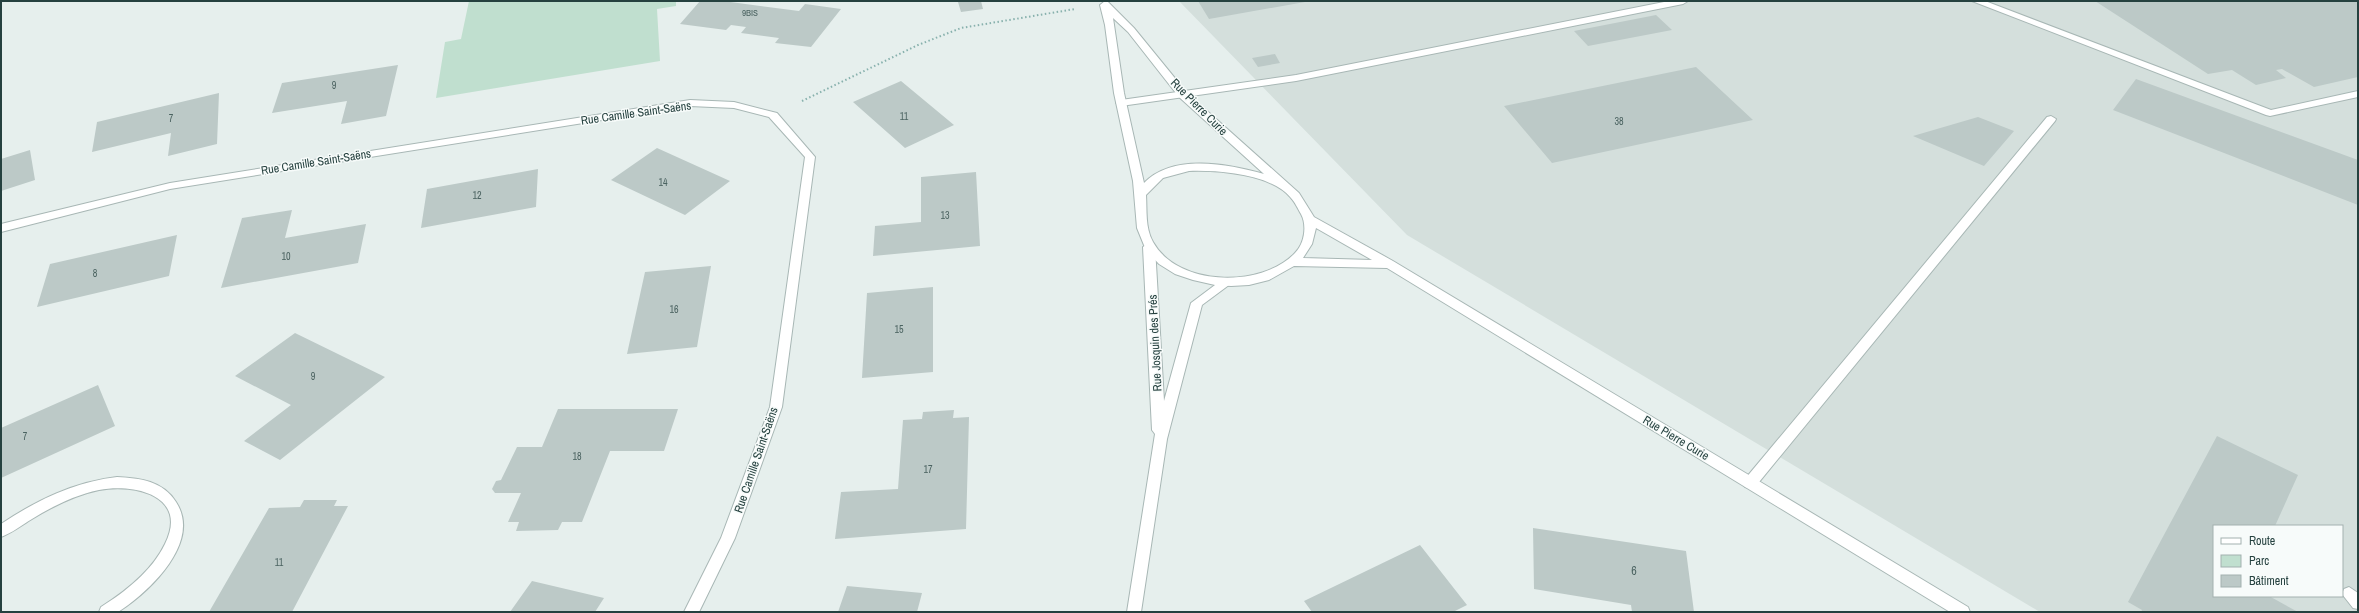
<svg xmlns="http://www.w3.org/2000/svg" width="2359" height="613" viewBox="0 0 2359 613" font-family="'Archivo Narrow',sans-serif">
  <rect width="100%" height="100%" fill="#e6efed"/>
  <!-- built -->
  <path fill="#d4dfdc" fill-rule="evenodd" d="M1179 1H2358V612H2040L1407 235ZM2214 526H2342V596H2214Z"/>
  <!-- green -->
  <path fill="#c0dfcf" d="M469 1H676V6L657 9 660 61 436 98 445 42 461 39Z"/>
  <!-- building -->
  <path fill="#bcc9c7" d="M700 1H723L799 11 805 4 841 9 811 47 775 43 779 38 741 33 746 27 731 25 726 30 680 24Z
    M981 1 983 9 961 12 958 2Z
    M1198 1H1305V2L1209 19Z
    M2095 1H2358V77L2314 87 2282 69 2276 70 2286 78 2256 85 2232 70 2208 74Z
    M1656 15 1672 30 1588 46 1574 31Z
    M1275 54 1280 63 1258 67 1252 58Z
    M398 65 386 116 341 124 347 101 272 113 282 83Z
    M1696 67 1753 120 1552 163 1504 106Z
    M2136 79 2358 160V205L2113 110Z
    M901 81 954 125 905 148 853 102Z
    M219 93 217 144 168 156 171 133 92 152 97 122Z
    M1978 117 2014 131 1984 166 1913 136Z
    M657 148 688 162 730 181 685 215 611 180Z
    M30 150 35 180 1 191V159Z
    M538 169 536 207 421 228 427 189Z
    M976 172 980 246 873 256 875 226 921 222V177Z
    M292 210 285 238 366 224 358 263 221 288 242 218Z
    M177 235 169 276 37 307 50 264Z
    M711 266 697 347 627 354 645 272Z
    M933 287V372L862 378 867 293Z
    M295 333 385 377 280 460 244 441 291 405 235 376Z
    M98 385 115 426 1 478V428Z
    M558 409H678L664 451H610L582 522H562L558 530 516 531 519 522H508L521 493H495L492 489 496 481 501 480 517 447H542Z
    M954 410 953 418 969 417 966 529 835 539 841 492 898 489 903 420 922 419 923 412Z
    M2217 436 2298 475 2275 526H2214V596H2269L2298 612H2141L2142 610 2128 602Z
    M304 500H337L334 506H348L292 612H209L269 508 300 507Z
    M1533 528 1686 551 1694 612H1632L1631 605 1534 589Z
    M1420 545 1467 605 1453 612H1312L1304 601Z
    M532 581 604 598 595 612H510Z
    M847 586 922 593 917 612H838Z"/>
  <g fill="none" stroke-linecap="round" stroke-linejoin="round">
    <!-- service casing -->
    <g stroke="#a8b7b5" stroke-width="2">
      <path id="service" d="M1669 1H1688L1683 4 1296 81 1121 106 1116 103 1121 100 1296 75Z
        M1972 1H1985L2271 110 2358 91V97L2270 116 2266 115Z
        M2051 116 2056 119 2055 121 1755 487 1750 488 1745 487 1743 483 1745 479 2047 117Z
        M2349 587 2358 593V609L2353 608 2342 594 2344 589Z"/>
    </g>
    <!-- minor casing -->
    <g stroke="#a8b7b5" stroke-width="2">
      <path id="minor" d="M690 100 734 102 777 113 815 157 782 407 735 538 699 612H684L721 538 770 407 805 157 769 117 734 108 690 106 170 189 1 232V224L170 183Z
        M1149 243 1155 247 1164 401 1191 303 1223 279H1231L1233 282 1202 305 1167 439 1141 612H1127L1155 434 1152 430 1143 247Z
        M117 477C140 478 163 481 176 502 202 542 150 591 118 612H99L101 607C125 592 152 571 165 544 189 496 135 483 99 490 75 495 53 506 32 519 22 525 12 533 1 537V524C37 500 74 482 117 477Z"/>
    </g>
    <!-- tertiary casing -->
    <g stroke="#a8b7b5" stroke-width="2">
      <path id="tertiary" d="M1105 1 1108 2 1134 28 1187 93 1299 193 1314 217 1393 261 1968 607 1970 612H1950L1387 268 1294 266 1269 280 1249 285 1231 286 1215 285 1193 280 1175 274 1159 264 1146 250 1137 228 1133 181 1114 93 1105 25 1100 5ZM1113 18 1128 32 1179 97 1264 174C1228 164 1173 153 1144 183L1124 93ZM1189 171C1218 170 1272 174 1291 198 1295 202 1298 209 1301 214 1307 225 1305 243 1295 253 1262 288 1178 287 1153 242 1145 228 1147 210 1146 195L1163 178ZM1316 228 1372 260 1303 258 1312 244Z"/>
    </g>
    <!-- path -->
    <path stroke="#88b1ad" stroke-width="2" stroke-dasharray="1.5 2.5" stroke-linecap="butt" d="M802 101 918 45 961 28 1075 9"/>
    <!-- service -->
    <use href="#service" fill="#fff" fill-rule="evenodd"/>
    <!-- minor -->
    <use href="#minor" fill="#fff" fill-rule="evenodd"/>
    <!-- tertiary -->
    <use href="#tertiary" fill="#fff" fill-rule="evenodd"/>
  </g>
  <g text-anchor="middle" stroke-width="3" stroke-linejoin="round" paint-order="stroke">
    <!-- far-number labels -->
    <g font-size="9" fill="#4b6361">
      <text x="750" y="16">9BIS</text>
    </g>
    <!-- number labels -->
    <g font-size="10" fill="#4b6361">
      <text x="334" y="89">9</text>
      <text x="904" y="120">11</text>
      <text x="171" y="122">7</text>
      <text x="1619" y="125">38</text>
      <text x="663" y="186">14</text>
      <text x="477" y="199">12</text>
      <text x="945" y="219">13</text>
      <text x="286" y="260">10</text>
      <text x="95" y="277">8</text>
      <text x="674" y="313">16</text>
      <text x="899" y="333">15</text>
      <text x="313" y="380">9</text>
      <text x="25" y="440">7</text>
      <text x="577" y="460">18</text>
      <text x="928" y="473">17</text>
      <text x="279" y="566">11</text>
    </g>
    <!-- street labels -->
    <g font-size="12" fill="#25413f" stroke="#f7fbfa">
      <text transform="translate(1199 107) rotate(45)" y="4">Rue Pierre Curie</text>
      <text transform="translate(636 113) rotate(-8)" y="4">Rue Camille Saint-Saëns</text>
      <text transform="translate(316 162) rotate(-9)" y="4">Rue Camille Saint-Saëns</text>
      <text transform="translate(1155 343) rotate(-93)" y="4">Rue Josquin des Prés</text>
      <text transform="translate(1676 438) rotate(31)" y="4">Rue Pierre Curie</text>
      <text transform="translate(756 460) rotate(-71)" y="4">Rue Camille Saint-Saëns</text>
    </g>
    <!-- near-number labels -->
    <g font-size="12" fill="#4b6361">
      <text x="1634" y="575">6</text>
    </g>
  </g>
  <!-- border -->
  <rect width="2359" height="613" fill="none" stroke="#25413f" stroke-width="4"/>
  <!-- legend -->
  <rect x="2213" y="525" width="130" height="72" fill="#f7fbfa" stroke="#a3b1af"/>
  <rect x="2221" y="538" width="20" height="6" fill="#ffffff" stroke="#a3b1af"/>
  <text x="2249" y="545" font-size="12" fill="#25413f">Route</text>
  <rect x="2221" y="555" width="20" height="12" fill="#c0dfcf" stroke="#a3b1af"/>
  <text x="2249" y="565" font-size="12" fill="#25413f">Parc</text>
  <rect x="2221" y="575" width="20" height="12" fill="#bcc9c7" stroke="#a3b1af"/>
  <text x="2249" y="585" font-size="12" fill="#25413f">Bâtiment</text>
</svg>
